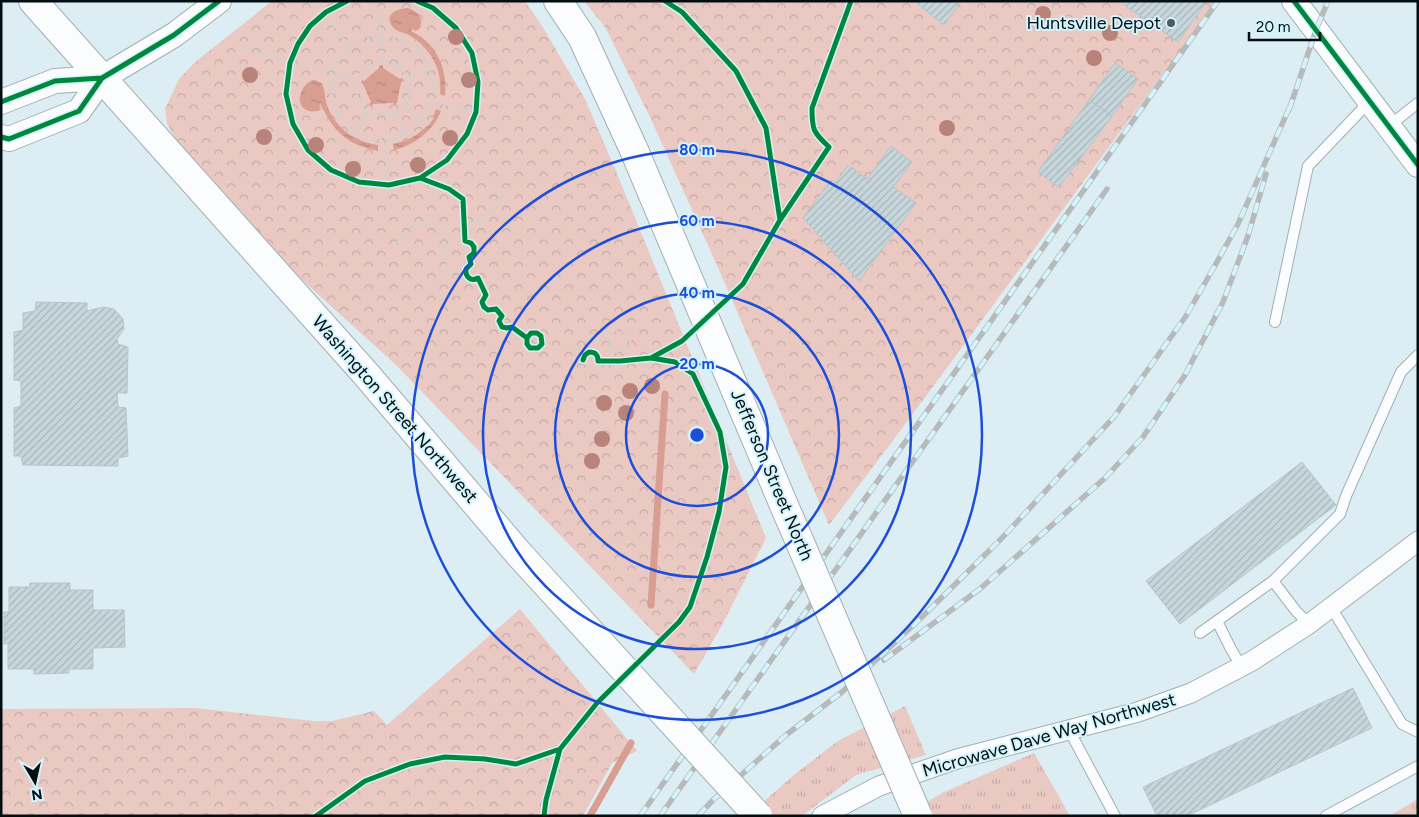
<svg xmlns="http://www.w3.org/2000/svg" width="1419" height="817" viewBox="0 0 1419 817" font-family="Figtree,sans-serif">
  <defs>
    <pattern id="grass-tufts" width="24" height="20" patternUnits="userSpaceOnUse" patternTransform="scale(1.25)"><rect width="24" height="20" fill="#eac9c3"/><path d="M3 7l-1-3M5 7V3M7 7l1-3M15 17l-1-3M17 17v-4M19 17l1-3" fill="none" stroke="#c7aba6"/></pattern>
    <pattern id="park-crowns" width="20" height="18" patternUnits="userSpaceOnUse" patternTransform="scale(1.25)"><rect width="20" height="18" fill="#eac9c3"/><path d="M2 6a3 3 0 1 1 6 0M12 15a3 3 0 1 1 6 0" fill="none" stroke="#c7aba6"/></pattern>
    <pattern id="water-ripples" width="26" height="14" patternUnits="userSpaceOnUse" patternTransform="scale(1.25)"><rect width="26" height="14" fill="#d89e92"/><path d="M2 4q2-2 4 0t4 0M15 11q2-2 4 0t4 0" fill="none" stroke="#b8877d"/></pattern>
    <pattern id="building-hatch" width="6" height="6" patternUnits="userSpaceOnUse" patternTransform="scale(1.25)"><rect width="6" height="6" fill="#c6d6da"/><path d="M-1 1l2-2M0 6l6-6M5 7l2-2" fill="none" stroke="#a8b6ba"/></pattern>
  </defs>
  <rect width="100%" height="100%" fill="#dceef3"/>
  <!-- grass -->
  <path fill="url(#grass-tufts)" d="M905 706 926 755 856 775 802 816H747L795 774 838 741Z
    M1034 753 1070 816H903L942 793Z
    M1418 799V816H1389Z"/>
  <!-- park -->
  <path fill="url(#park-crowns)" d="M272 1H525L544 29 585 99 613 164 766 538 722 625 694 674 396 365 279 259 175 138 167 124 165 109 179 79 194 63Z
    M584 1H1217C1087 175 961 352 829 525L720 272 650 117 605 27Z
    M520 609 637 751 612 763 583 816H1V709L195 708 313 721H332L374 711 387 725Z"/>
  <!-- water -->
  <path fill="url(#water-ripples)" d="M408 8C418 12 424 17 420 28L416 31 412 29 411 31C436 43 448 68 445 96L440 94C443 70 430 47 409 35 404 32 395 32 392 26 384 14 398 8 408 8Z
    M383 65V68L400 79 402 78 404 81 401 82 397 103 395 105 393 103 373 104 372 106 369 104 371 102 363 84 361 83 362 80 364 81 379 68V66Z
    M313 80C317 81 320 81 323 86 325 91 325 99 327 105 335 128 355 142 378 145V151C348 145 333 132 321 104L319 105 321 110C317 111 313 112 309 111 294 107 299 85 313 80Z
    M436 109 441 111C433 131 415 145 394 150L393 144C407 141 415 137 427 126H428L434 118 433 117Z"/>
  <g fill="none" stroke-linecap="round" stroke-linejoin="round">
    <!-- stream -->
    <path stroke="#d89e92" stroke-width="7" d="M651 605 665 394
      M590 816 631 743"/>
  </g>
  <!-- building -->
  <path fill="url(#building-hatch)" stroke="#b5c5c9" d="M914 1H952L958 6 944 25Z
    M1125 1H1207L1178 42 1123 4Z
    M1115 63 1138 79 1112 116 1089 100Z
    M1089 100 1112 116 1059 187 1038 172Z
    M891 146 912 162 893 187 916 203 859 281 803 218 831 180 835 183 848 165 867 179Z
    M36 302 87 303V311L103 307 114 309 123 319 124 329 117 339 118 344 128 347 127 393H117L118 407 126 408 128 456 118 458V466L23 465 21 456H14V408L21 406V381L14 380V332L23 330V313L35 311Z
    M1302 462 1336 505 1180 624 1146 581Z
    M30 583H70V590H93V610H124L125 647 93 648V669H69V673L34 674V669H8V643L4 644V612H9V587H30Z
    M1353 688 1372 728 1187 816H1157L1143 787Z"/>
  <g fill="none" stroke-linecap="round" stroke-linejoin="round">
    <!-- service casing -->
    <g stroke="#a0afb3" stroke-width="12">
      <path id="service" d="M1389 126 1418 103
        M1275 322 1308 166 1370 101
        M1273 581 1340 514 1346 496 1401 372 1418 355
        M1331 607 1402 724 1418 732
        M1217 621 1231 649 1241 666
        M1200 633 1273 581 1296 611 1309 624
        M1069 730 1115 816
        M1326 816 1418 766"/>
    </g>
    <!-- minor casing -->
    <g stroke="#a0afb3" stroke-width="21">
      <path id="minor" d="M822 816 879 786 957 759 1138 712 1191 693 1252 661 1309 624 1418 541"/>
    </g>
    <!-- tertiary casing -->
    <g stroke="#a0afb3" stroke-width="26">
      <path id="tertiary" d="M1294 1 1418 165
        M1 102 55 81 102 78
        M1 137 9 139 79 111 102 78 174 35 219 1"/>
    </g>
    <!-- secondary casing -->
    <g stroke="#a0afb3" stroke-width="30">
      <path id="secondary" d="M33 1 365 373 519 554
        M558 1 582 37 634 150"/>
    </g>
    <!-- path -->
    <path stroke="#cdd2d3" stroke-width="3" stroke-dasharray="2.5 4" stroke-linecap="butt" d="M312 1 351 47
      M377 1 383 61
      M1052 1 1056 14
      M331 88a51 51 0 1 1 102 0a51 51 0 1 1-102 0Z
      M243 47 290 63 357 80
      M356 88a27 27 0 1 1 54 0a27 27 0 1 1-54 0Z
      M407 78 429 69
      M431 102 476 112
      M404 104 422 119
      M395 111 405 133
      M355 131 368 110
      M386 139 389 185
      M464 224C489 221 498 212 506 188
      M397 242C403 237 408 229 415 226 443 210 445 258 449 275L454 279 466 275
      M608 341a11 11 0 1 1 22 0a11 11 0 1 1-22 0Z
      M573 357C580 342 590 330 608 338"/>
    <!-- service -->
    <use href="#service" stroke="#fafcfd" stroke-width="10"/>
    <!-- minor -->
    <use href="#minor" stroke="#fafcfd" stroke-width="19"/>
    <!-- tertiary -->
    <use href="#tertiary" stroke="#fafcfd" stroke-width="24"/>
    <!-- secondary -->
    <use href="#secondary" stroke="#fafcfd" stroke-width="28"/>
    <!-- rail casing -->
    <g stroke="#b6babb" stroke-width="5.5">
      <path id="rail" d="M1289 110 1316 30 1328 1
        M884 660 981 588 1105 478 1143 437 1185 375 1223 302 1248 236 1266 174
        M640 816 1218 1
        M660 816 1107 189
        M698 816 713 800 786 735 842 692 923 616 1003 537 1114 417 1186 316 1213 269 1238 224 1291 104"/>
    </g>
    <!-- rail -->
    <use href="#rail" stroke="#d3f4fc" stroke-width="4" stroke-dasharray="11" stroke-linecap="butt"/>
    <!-- secondary-bridge casing -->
    <g stroke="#a0afb3" stroke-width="30" stroke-linecap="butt">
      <path id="secondary-bridge" d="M634 150 783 503 918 816
        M519 554 758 816"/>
    </g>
    <!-- secondary-bridge -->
    <use href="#secondary-bridge" stroke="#fafcfd" stroke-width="28"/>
    <!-- cycleway casing -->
    <g stroke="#d3f4fc" stroke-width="8">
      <path id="cycleway" d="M347 1 326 12 310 26 298 44 290 63 286 94 293 124 308 150 331 170 359 182 389 185 420 178 447 160 467 134 476 112 478 82 472 53 456 28 433 8 417 1
        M1294 1 1418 165
        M1 102 55 81 102 78
        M1 137 9 139 79 111 102 78 174 35 219 1
        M420 178 449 189 463 199 465 241 471 243 474 247V253L469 257 471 264 466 269C465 277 471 282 478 278L486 295 482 302 484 307 488 310 496 309
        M780 220 829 147C813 132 812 130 812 108L851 1
        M496 309 502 316 499 321 502 327 507 328 512 327 527 338V344L530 348H538L542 344 541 336 537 333H531L527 338
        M583 360 585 355 589 352C595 352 598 354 598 361H620L651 358 682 341 743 284 780 220 766 128 736 71 682 12 665 1
        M316 816 365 781 410 764 445 757 485 759 516 764 560 749
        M544 816 546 800 560 749 597 703 679 622 690 607 707 557 719 512 726 467 720 432 693 374 675 362 651 358"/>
    </g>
    <!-- cycleway -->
    <use href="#cycleway" stroke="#00873e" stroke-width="5"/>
  </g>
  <!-- trees -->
  <g fill="#b7837b">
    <circle cx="1043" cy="14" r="8"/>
    <circle cx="1110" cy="33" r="8"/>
    <circle cx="456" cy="37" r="8"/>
    <circle cx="1094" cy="58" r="8"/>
    <circle cx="250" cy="75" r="8"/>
    <circle cx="469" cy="80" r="8"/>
    <circle cx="947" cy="128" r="8"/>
    <circle cx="264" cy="137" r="8"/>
    <circle cx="450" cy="138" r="8"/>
    <circle cx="316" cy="145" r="8"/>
    <circle cx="418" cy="165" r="8"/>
    <circle cx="353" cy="169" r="8"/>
    <circle cx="652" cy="386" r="8"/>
    <circle cx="630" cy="391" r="8"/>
    <circle cx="604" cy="403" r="8"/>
    <circle cx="626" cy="413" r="8"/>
    <circle cx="602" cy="439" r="8"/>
    <circle cx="592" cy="461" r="8"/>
  </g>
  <!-- distance rings -->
  <g fill="none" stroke="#1d4ed8" stroke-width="2.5">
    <circle cx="697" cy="435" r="71"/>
    <circle cx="697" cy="435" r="142"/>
    <circle cx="697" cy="435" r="214"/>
    <circle cx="697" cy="435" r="285"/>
  </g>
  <!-- markers -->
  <circle fill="#4e5c61" stroke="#d3f4fc" stroke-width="2" cx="1171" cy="23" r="5"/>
  <g text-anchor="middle" stroke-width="4" stroke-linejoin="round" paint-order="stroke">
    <!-- poi labels -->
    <g font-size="18" fill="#020e12" stroke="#d3f4fc" text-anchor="end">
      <text x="1161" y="29">Huntsville Depot</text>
    </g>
    <!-- street labels -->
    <g font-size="18" fill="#020e12" stroke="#d3f4fc">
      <text transform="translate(395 409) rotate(49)" y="6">Washington Street Northwest</text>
      <text transform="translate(772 475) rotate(67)" y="6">Jefferson Street North</text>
      <text transform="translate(1049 735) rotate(-16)" y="6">Microwave Dave Way Northwest</text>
    </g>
  </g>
  <circle cx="697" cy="435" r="8" fill="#1d4ed8" stroke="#d3f4fc" stroke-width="2.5"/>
  <g font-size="15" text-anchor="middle" font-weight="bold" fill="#1d4ed8" stroke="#d3f4fc" stroke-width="4" stroke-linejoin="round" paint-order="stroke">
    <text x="697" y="155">80 m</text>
    <text x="697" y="226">60 m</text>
    <text x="697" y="298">40 m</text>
    <text x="697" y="369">20 m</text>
  </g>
  <!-- border -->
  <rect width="1419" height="817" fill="none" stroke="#020e12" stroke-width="5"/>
  <!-- north arrow -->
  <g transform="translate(35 782) rotate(171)" stroke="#d3f4fc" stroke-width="4" paint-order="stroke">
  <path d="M0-4L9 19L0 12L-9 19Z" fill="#020e12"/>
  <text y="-8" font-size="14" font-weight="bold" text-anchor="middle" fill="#020e12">N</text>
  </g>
  <!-- scale -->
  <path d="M1249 32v8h71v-8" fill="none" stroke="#020e12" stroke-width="2.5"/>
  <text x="1256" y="32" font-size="15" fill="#020e12" stroke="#d3f4fc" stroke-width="4" paint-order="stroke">20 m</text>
</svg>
